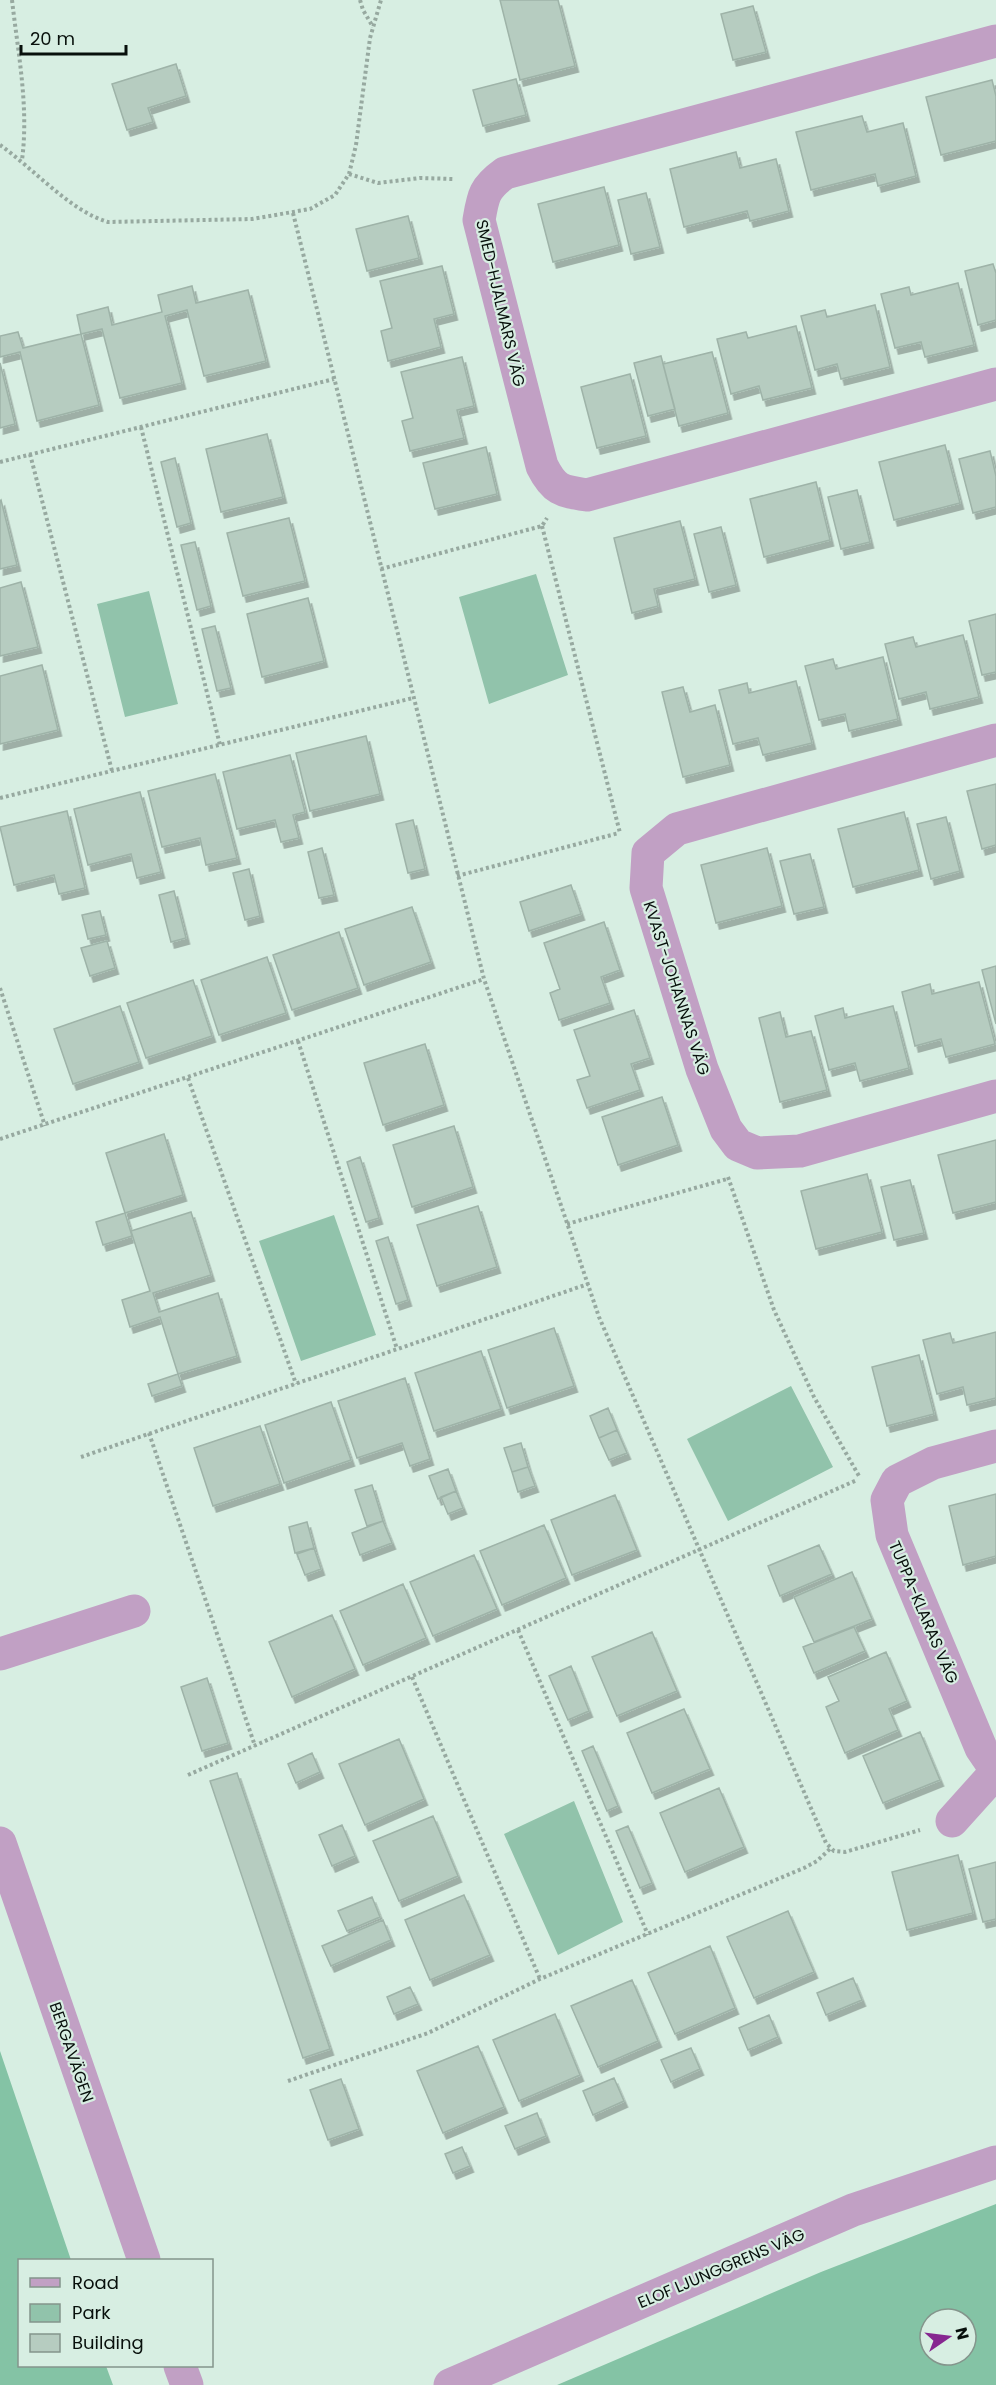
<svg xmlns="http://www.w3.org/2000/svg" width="996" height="2385" viewBox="0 0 996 2385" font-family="Poppins,sans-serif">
  <defs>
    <filter id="shadow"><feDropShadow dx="3.5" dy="6" stdDeviation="0" flood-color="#0004"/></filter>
  </defs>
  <rect width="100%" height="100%" fill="#d7eee2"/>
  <!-- green -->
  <path fill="#91c3ab" d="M536 574 568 675 489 704 459 597Z
    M149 591 178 704 125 717 97 604Z
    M334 1215 376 1335 301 1361 259 1241Z
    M791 1386 833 1467 728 1521 687 1439Z
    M574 1801 623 1922 558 1955 504 1834Z"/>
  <!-- forest -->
  <path fill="#84c3a5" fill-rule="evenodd" d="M0 2051 71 2260H20V2366H106L113 2385H0Z
    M996 2204V2385H557L821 2272ZM930 2319H966V2355H930Z"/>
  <!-- building -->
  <path fill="#b6ccc0" stroke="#9eb3a8" stroke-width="1.5" filter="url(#shadow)" d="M500 0H558L575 66 520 80Z
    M753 6 766 52 733 60 721 14Z
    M176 64 186 96 148 108 153 122 127 130 112 84Z
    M516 79 526 115 483 126 473 90Z
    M992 80 996 96V141L941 155 926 97Z
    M862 116 867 132 903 123 916 176 878 186 875 174 811 190 796 132Z
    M736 152 740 168 776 159 789 211 750 221 747 211 684 227 670 169Z
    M604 187 619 245 553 262 538 204Z
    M646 193 660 247 631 254 618 200Z
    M408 216 419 258 367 271 356 229Z
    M993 264 996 273V320L978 325 965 271Z
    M442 266 454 314 434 319 441 347 388 361 381 331 392 328 380 281Z
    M958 283 974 345 925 357 921 342 895 348 881 294 909 287 911 295Z
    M192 286 196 303 248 290 266 361 204 376 187 310 165 316 182 383 120 398 102 329 81 334 77 315 108 307 112 325 162 312 158 295Z
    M875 305 890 367 841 379 837 364 815 370 801 316 825 310 827 317Z
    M796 326 812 388 763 400 759 386 731 394 717 339 746 332 748 338Z
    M18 332 23 348 81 334 99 405 37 421 20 352 0 357V336Z
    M712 352 728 413 679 426 663 364Z
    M661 356 675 409 648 416 634 363Z
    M462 357 474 406 457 410 464 438 410 451 402 421 413 418 401 372Z
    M0 363 15 424 0 428Z
    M630 374 646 436 597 448 581 387Z
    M267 434 283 497 221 512 206 449Z
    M945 445 960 503 894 520 879 462Z
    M486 447 497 494 435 509 423 463Z
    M990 451 996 476V507L973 513 959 459Z
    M175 458 191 523 177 527 161 462Z
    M816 482 830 540 764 557 750 499Z
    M857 490 870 542 841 549 828 497Z
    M1 500 17 565 0 569V501Z
    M289 518 305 581 243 596 227 533Z
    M680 521 695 579 654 589 658 606 632 613 614 538Z
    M721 527 736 585 709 592 694 534Z
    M195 542 211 606 197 610 181 545Z
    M21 582 38 647 0 656V588Z
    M308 598 324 661 262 677 247 614Z
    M996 614V672L982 675 969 621Z
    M215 626 231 688 217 691 202 629Z
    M963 635 979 697 930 709 926 692 899 699 885 644 913 637 916 647Z
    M883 657 898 719 849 731 845 714 819 720 805 666 833 659 836 669Z
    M42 665 58 730 0 744V676Z
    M796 681 812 743 763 755 758 738 733 744 719 690 747 683 749 693Z
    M683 687 690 712 715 705 730 765 683 777 662 692Z
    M366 736 380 794 310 811 296 753Z
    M290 755 305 812 293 815 299 838 281 842 275 820 237 829 223 772Z
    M215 774 237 858 206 865 200 838 162 847 148 791Z
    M996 784V845L982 849 967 791Z
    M140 792 161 872 137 878 131 854 88 865 74 809Z
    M67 811 85 888 59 894 54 875 14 885 0 827Z
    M904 812 919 870 853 887 838 829Z
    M946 817 960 871 931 879 917 824Z
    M413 820 425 869 408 873 396 824Z
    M322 848 334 895 319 898 308 852Z
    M767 848 782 906 716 923 701 865Z
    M810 854 824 907 794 914 780 861Z
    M249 869 260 916 245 920 233 873Z
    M571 885 581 914 529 931 520 902Z
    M174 891 186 938 171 942 159 895Z
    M412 907 431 962 364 985 345 929Z
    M100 911 106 935 88 939 82 915Z
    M604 922 620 970 601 977 610 1003 559 1020 550 993 560 989 544 943Z
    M339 932 358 988 292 1010 273 955Z
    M107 941 115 968 90 976 81 948Z
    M267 957 286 1013 219 1035 201 980Z
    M996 966V1024L982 970Z
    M193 980 212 1036 146 1058 127 1003Z
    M979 982 995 1044 946 1057 941 1039 915 1046 902 992 930 984 932 994Z
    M120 1006 139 1062 73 1084 54 1029Z
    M893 1006 909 1068 860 1081 855 1063 829 1070 815 1016 843 1008 845 1018Z
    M634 1010 650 1058 631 1064 640 1090 587 1108 577 1080 590 1076 574 1030Z
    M780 1012 786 1037 811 1031 827 1090 780 1102 759 1018Z
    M425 1044 444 1105 383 1125 364 1063Z
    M662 1097 678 1145 618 1165 602 1117Z
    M454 1126 473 1187 412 1207 393 1145Z
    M164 1134 183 1195 125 1213 106 1153Z
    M996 1140V1202L953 1213 938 1155Z
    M360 1157 379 1218 366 1222 347 1162Z
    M867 1174 882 1232 816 1249 801 1191Z
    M910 1180 924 1233 894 1240 881 1187Z
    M478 1206 497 1267 437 1286 417 1225Z
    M191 1212 211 1275 153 1293 159 1312 218 1293 237 1356 178 1374 160 1317 130 1327 122 1300 150 1291 131 1231Z
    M125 1213 132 1236 103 1245 96 1222Z
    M388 1237 408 1300 396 1304 376 1241Z
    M554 1328 574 1386 507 1408 488 1350Z
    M996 1332V1398L967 1405 963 1387 937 1394 923 1340 950 1333 953 1343Z
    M481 1351 501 1409 434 1431 415 1373Z
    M919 1355 934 1414 887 1426 872 1367Z
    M178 1374 182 1386 152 1396 148 1384Z
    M405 1378 430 1459 410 1466 402 1443 357 1458 338 1401Z
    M331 1402 351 1460 284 1483 265 1425Z
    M608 1408 617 1430 599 1438 590 1416Z
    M260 1426 280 1484 213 1506 194 1448Z
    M617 1430 627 1453 609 1460 599 1438Z
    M521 1443 528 1467 512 1472 504 1448Z
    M528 1467 535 1486 518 1492 512 1472Z
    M448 1469 456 1491 438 1499 429 1476Z
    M372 1485 383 1521 367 1526 355 1490Z
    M456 1491 463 1508 448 1514 441 1497Z
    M996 1494V1556L963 1565 949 1506Z
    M615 1495 637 1550 572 1575 551 1520Z
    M383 1521 392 1543 360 1555 352 1533Z
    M307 1522 314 1548 295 1553 289 1527Z
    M544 1525 566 1578 502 1605 480 1551Z
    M819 1545 832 1574 780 1596 768 1566Z
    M314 1548 321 1569 305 1575 297 1554Z
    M474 1555 497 1609 433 1636 410 1582Z
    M852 1572 872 1619 814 1642 794 1597Z
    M403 1584 426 1638 363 1665 340 1611Z
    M332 1615 355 1669 292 1697 269 1642Z
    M854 1627 865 1651 814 1673 803 1647Z
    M652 1632 677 1691 617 1716 592 1657Z
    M886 1652 907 1701 889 1709 898 1730 845 1753 826 1707 839 1701 828 1677Z
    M571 1666 589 1711 568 1720 549 1676Z
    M207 1678 228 1743 202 1751 181 1687Z
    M684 1709 710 1769 652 1793 627 1733Z
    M920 1732 940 1780 883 1803 863 1756Z
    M399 1739 424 1799 365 1825 339 1764Z
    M593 1746 618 1806 607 1811 582 1751Z
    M312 1753 320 1772 296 1783 288 1764Z
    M237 1773 330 2049 303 2058 210 1781Z
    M719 1788 744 1847 685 1872 660 1813Z
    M433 1816 458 1876 399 1901 373 1841Z
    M342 1825 355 1856 332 1866 319 1835Z
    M628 1826 652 1883 640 1888 616 1831Z
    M958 1855 973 1913 907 1930 892 1872Z
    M996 1862V1919L983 1922 969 1869Z
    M464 1895 490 1955 430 1980 405 1920Z
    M372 1897 380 1917 347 1931 338 1911Z
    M788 1911 814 1972 754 1998 727 1937Z
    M383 1920 391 1940 331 1966 322 1946Z
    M710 1946 735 2008 675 2034 648 1973Z
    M853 1978 862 2000 826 2015 817 1993Z
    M632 1980 658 2041 598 2067 571 2006Z
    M410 1987 418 2004 394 2014 387 1997Z
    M555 2014 580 2075 519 2101 493 2040Z
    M769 2015 778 2037 748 2050 739 2028Z
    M478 2046 504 2107 443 2133 417 2071Z
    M691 2048 700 2069 671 2082 661 2060Z
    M614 2078 624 2101 593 2115 583 2091Z
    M341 2079 359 2129 328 2140 310 2090Z
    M537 2113 546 2136 515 2149 505 2126Z
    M462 2147 470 2166 453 2173 445 2154Z"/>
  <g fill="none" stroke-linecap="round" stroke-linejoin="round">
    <!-- path -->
    <path stroke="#97a9a0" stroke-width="4" stroke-dasharray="3 3" stroke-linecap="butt" d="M12 0C18 53 29 107 22 160
      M360 0 363 10 373 27
      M0 145C34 169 70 211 108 222L252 219 310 209 335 195 349 174 356 145 370 38 381 0
      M349 174 378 183 420 178 453 179
      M293 213 484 979 599 1317 826 1843 834 1851 845 1852 920 1830
      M141 427 220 745
      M30 454 112 771
      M0 462 334 379
      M542 526 620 833
      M381 569 542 526 547 518
      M0 798 413 698
      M457 876 619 833
      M0 988 45 1126
      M298 1041 397 1349
      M188 1078 296 1384
      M0 1139 484 979
      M728 1177 774 1310 814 1397 859 1476
      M567 1224 727 1179
      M149 1433 255 1746
      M81 1457 588 1284
      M518 1630 648 1935
      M412 1677 540 1979
      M188 1775 857 1480
      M288 2081 428 2033 540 1979 804 1868 817 1861 831 1848"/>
    <!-- minor -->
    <path stroke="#c1a0c4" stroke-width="33" d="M996 41 505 173C484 188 483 196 479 220L542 466C554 490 561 491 587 495L996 384
      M996 740 677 829 648 853 646 888 702 1069 726 1129 738 1145 757 1153 800 1151 996 1096
      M996 1446 933 1463 897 1481 887 1500 892 1535 981 1748 996 1770
      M0 1654 134 1611
      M952 1821 996 1772
      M0 1843 144 2260
      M180 2366 187 2385
      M450 2385 853 2210 996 2162"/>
  </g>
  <g text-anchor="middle" stroke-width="4.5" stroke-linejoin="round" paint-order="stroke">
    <!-- street labels -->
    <g font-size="16" fill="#08100c" stroke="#d7eee2">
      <text transform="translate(501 303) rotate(77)" y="6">SMED-HJALMARS VÄG</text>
      <text transform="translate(677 988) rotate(72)" y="6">KVAST-JOHANNAS VÄG</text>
      <text transform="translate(924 1612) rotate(67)" y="6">TUPPA-KLARAS VÄG</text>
      <text transform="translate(72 2052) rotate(71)" y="6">BERGAVÄGEN</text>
      <text transform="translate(721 2268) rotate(-23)" y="6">ELOF LJUNGGRENS VÄG</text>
    </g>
  </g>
  <!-- legend -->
  <rect x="18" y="2259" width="195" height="108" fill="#d7eee2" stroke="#84958c" stroke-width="1.5"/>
  <rect x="30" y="2278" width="30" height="9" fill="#c1a0c4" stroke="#84958c" stroke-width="1.5"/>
  <text x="72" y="2289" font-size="18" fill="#08100c">Road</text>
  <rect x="30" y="2304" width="30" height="18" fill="#91c3ab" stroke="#84958c" stroke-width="1.5"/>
  <text x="72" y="2319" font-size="18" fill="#08100c">Park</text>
  <rect x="30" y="2334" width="30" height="18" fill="#b6ccc0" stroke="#84958c" stroke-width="1.5"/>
  <text x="72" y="2349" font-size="18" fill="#08100c">Building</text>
  <!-- north arrow -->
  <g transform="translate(948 2337) rotate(76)"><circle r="28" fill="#d7eee2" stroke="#84958c" stroke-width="1.5"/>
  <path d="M0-4.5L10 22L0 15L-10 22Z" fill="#862790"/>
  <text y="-9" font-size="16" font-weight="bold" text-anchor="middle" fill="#08100c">N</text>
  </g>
  <!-- scale -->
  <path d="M21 45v9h105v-9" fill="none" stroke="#08100c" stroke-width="3"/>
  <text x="30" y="45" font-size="18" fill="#08100c" stroke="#d7eee2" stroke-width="4.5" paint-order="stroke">20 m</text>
</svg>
